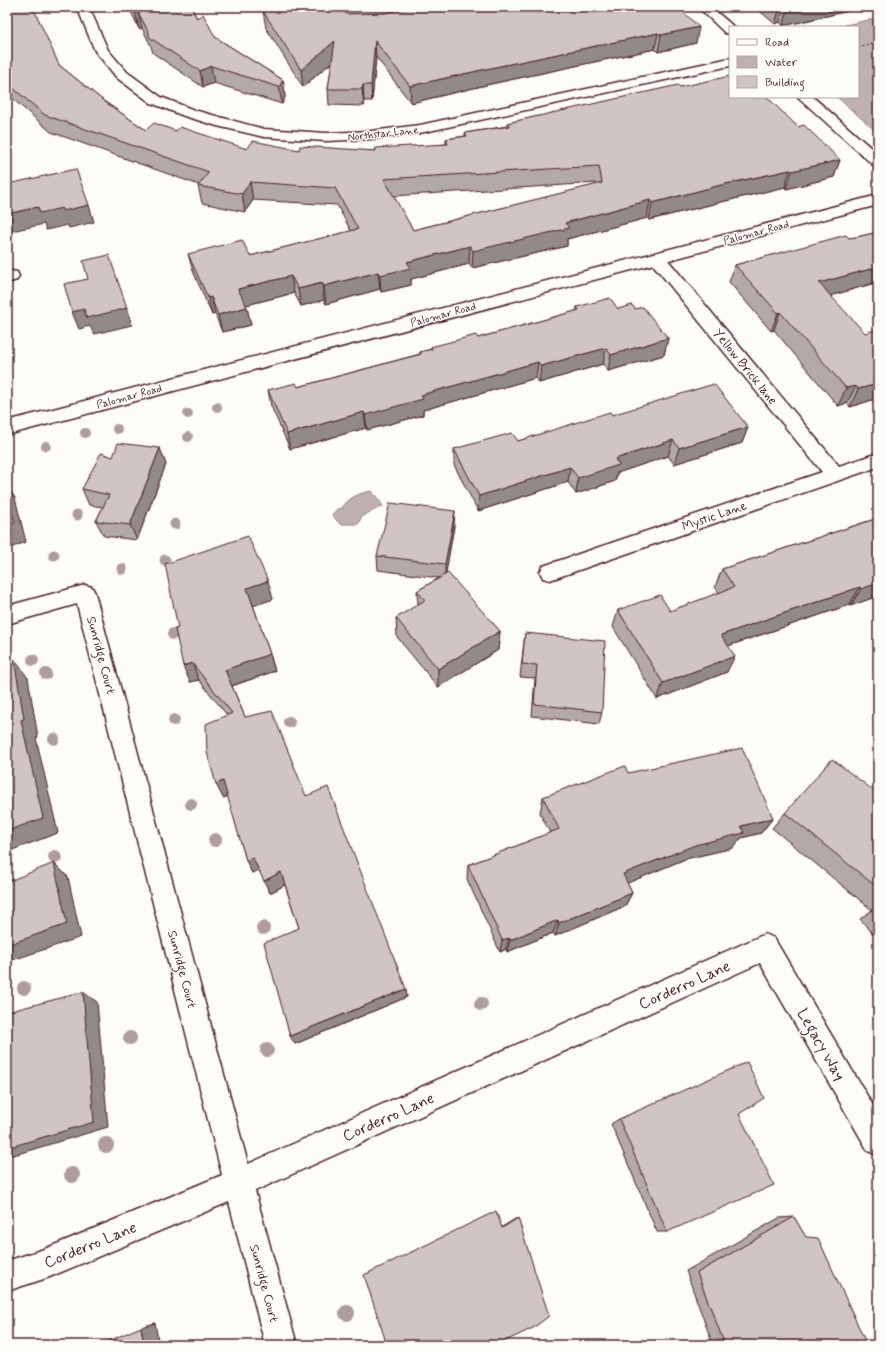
<svg xmlns="http://www.w3.org/2000/svg" width="885" height="1352" viewBox="0 0 885 1352" font-family="Mynerve,sans-serif">
  <rect width="100%" height="100%" fill="#fdfcf7"/>
  <filter id="ink" filterUnits="userSpaceOnUse"><feTurbulence type="fractalNoise" baseFrequency=".025" numOctaves="2"/><feDisplacementMap in="SourceGraphic" scale="8" xChannelSelector="R" yChannelSelector="G"/><feConvolveMatrix kernelMatrix="1 2 1 2 8 2 1 2 1" color-interpolation-filters="sRGB"/></filter>
  <g filter="url(#ink)">
    <!-- water -->
    <path fill="#c0b1b1" stroke="#91777b" d="M878 18V133L837 97H858V27H836Z
      M372 491 383 506 362 516 358 524H340L332 515 337 509 342 508C349 497 360 493 372 491Z"/>
    <g fill="none" stroke-linecap="round" stroke-linejoin="round">
      <!-- minor casing -->
      <g stroke="#4a1f2b" stroke-width="3">
        <path id="minor" d="M77 7H89L108 50 127 72 161 97 194 110 264 129 326 133 371 131 420 125 730 58V66L420 133 371 139 326 141 264 137 217 126 184 116 151 103 117 78 95 51Z
          M698 7H711L734 27H730V34L725 33Z
          M798 97H813L878 154V166L873 165Z
          M657 253 663 254 839 466 878 453V467L550 580 543 578 540 572 543 566 822 472 651 262 649 258 651 254Z
          M11 271 17 272 19 276 17 280 7 283V272Z
          M85 585 92 587 95 593 248 1164 765 934 774 938 878 1114V1155L868 1151 760 963 255 1191 297 1345H265L229 1202 47 1278 7 1291V1261L47 1248 222 1175 77 604 7 624V606Z"/>
      </g>
      <!-- tertiary casing -->
      <g stroke="#4a1f2b" stroke-width="3">
        <path id="tertiary" d="M878 195V205L7 435V421Z"/>
      </g>
      <!-- path -->
      <path stroke="#4a1f2b" stroke-width="1.5" stroke-dasharray="2 2" stroke-linecap="butt" d="M858 47 878 43"/>
      <!-- minor -->
      <use href="#minor" fill="#fdfcf7" fill-rule="evenodd"/>
      <!-- tertiary -->
      <use href="#tertiary" fill="#fdfcf7" fill-rule="evenodd"/>
    </g>
    <!-- trees -->
    <g fill="#af9c9f">
      <circle cx="217" cy="407" r="5"/>
      <circle cx="188" cy="414" r="5"/>
      <circle cx="117" cy="429" r="5"/>
      <circle cx="85" cy="433" r="5"/>
      <circle cx="188" cy="437" r="5"/>
      <circle cx="46" cy="446" r="5"/>
      <circle cx="77" cy="515" r="5.5"/>
      <circle cx="175" cy="524" r="5.5"/>
      <circle cx="54" cy="555" r="5.5"/>
      <circle cx="165" cy="560" r="5.5"/>
      <circle cx="122" cy="569" r="5.5"/>
      <circle cx="173" cy="634" r="6"/>
      <circle cx="33" cy="660" r="6"/>
      <circle cx="46" cy="674" r="6"/>
      <circle cx="174" cy="720" r="6"/>
      <circle cx="289" cy="722" r="6"/>
      <circle cx="54" cy="739" r="6"/>
      <circle cx="191" cy="804" r="6"/>
      <circle cx="215" cy="840" r="7"/>
      <circle cx="55" cy="857" r="7"/>
      <circle cx="263" cy="928" r="7"/>
      <circle cx="24" cy="988" r="7"/>
      <circle cx="481" cy="1004" r="7"/>
      <circle cx="130" cy="1038" r="7"/>
      <circle cx="267" cy="1050" r="7"/>
      <circle cx="106" cy="1145" r="8"/>
      <circle cx="72" cy="1175" r="8"/>
      <circle cx="347" cy="1313" r="8"/>
    </g>
    <!-- wall -->
    <path fill="#b3a9a9" stroke="#4a1f2b" fill-rule="evenodd" d="M7 7 59 65 105 102 146 130 176 131 247 149 299 150 375 151 446 144V139L465 136V133L507 126V123L680 87 798 127 840 160 834 177 786 189 785 187 717 203 649 220 647 218 567 239V246L472 268 469 264 411 279V285L381 292 380 289 326 304 324 300 301 306 294 293 246 305 251 325 222 332 215 314 212 315 193 271 188 254 250 256 351 231 337 205 253 200 245 212 202 203 198 186 199 185 51 132 7 94ZM596 183V185L413 230 393 196Z
      M129 7H191L197 18 215 37 283 80 285 97 282 104 214 83 203 87 153 53 151 46 142 28 139 29Z
      M678 7 696 43 658 52 655 49 486 85 411 103 376 57 372 101H364V106L329 105 328 89 332 62 303 87 266 28 263 11 346 14Z
      M755 7H878L865 11 861 8 783 26 780 22 775 24Z
      M878 232V282L830 296 878 398 850 407 847 403 838 406 774 330 771 331 729 282 735 265 849 238 857 237Z
      M577 307 635 309 668 338 664 355 608 371 603 364 539 383 536 378 423 410V415L367 430 366 428 290 449 271 406 268 390 298 387 420 354V352L431 349V347L478 338 576 311Z
      M612 415 748 427 742 443 674 464 668 456 617 473 615 481 576 494 568 482 478 511 454 465V449L518 441Z
      M113 457 166 464 137 540 104 536 96 521 103 507 89 505 82 489Z
      M878 518V596L850 606 849 605 728 646 727 672 657 699 613 627 618 610 670 611 719 593 715 587 722 569Z
      M454 526 445 575 500 631 498 650 438 687 397 637 396 618 418 605 417 591 439 578 378 570 377 556Z
      M273 599 253 605 270 654 275 671 232 686 245 717 306 796 407 997 295 1044 299 928 285 885 270 893 259 870 252 873 246 860 228 796 223 798 227 715 199 680 190 682 175 629Z
      M525 633 602 712 599 724 532 716 535 678 520 677Z
      M628 773 773 818 761 833 741 838 733 848 685 859 627 883 632 893 625 906 555 936 553 933 507 952 506 949 500 952 467 879 468 865 550 833 540 813 543 797Z
      M878 794V940L860 919 872 910 772 828 785 813Z
      M739 1114 667 1232H657L611 1124 619 1119Z
      M794 1217 867 1345H713L686 1271 779 1218Z
      M518 1218 497 1345 502 1227 515 1219Z"/>
    <!-- shaded-wall -->
    <path fill="#928a89" stroke="#4a1f2b" d="M780 7H784L780 22 775 24Z
      M798 7H861V8L783 26 788 9Z
      M866 7H878V8L865 11Z
      M135 12H138L142 28 139 29Z
      M699 27 696 43 658 52 661 35Z
      M658 33 655 49 486 85 411 103 410 86 486 69Z
      M335 41 336 58 303 87 301 70Z
      M375 41 376 57 372 101 371 85Z
      M211 66 214 83 203 87 200 71Z
      M283 80 285 97 282 104 279 87Z
      M363 85 364 101V106L362 89Z
      M840 160 834 177 786 189 792 171Z
      M790 170 785 187 717 203 649 220 652 203 721 185Z
      M250 182 253 200 245 212 242 194Z
      M650 200 647 218 567 239V246L472 268 473 251 565 223Z
      M89 205 94 222 69 228 68 225 46 230 44 224 7 232V214L38 207 62 208Z
      M470 246 469 264 411 279V285L381 292 380 275 407 262Z
      M878 267V282L812 301 819 283Z
      M378 272 380 289 326 304 324 286Z
      M291 276 294 293 242 306 238 289Z
      M322 283 324 300 301 306 298 289Z
      M211 297 215 314 212 315 208 298Z
      M247 307 251 325 222 332 218 315Z
      M127 308 132 325 94 334 90 326 79 329 72 312 84 309Z
      M780 312 774 330 771 331 778 313Z
      M668 338 664 355 608 371 611 355Z
      M606 348 603 364 539 383 541 366Z
      M538 362 536 378 423 410V415L367 430 365 415 421 395Z
      M878 384V398L850 407 858 389Z
      M856 386 847 403 838 406 846 388Z
      M364 412 366 428 290 449 287 434Z
      M748 427 742 443 674 464 679 448Z
      M673 440 668 456 617 473 615 481 576 494 578 478 615 459Z
      M160 448 166 464 137 540 130 525Z
      M570 467 568 482 478 511 479 496Z
      M7 485 15 498 26 542 7 549Z
      M455 511 454 526 445 579V564Z
      M268 581 273 599 253 606 247 588Z
      M878 583V596L850 606 861 589Z
      M860 587 849 605 713 651 721 635Z
      M500 631 498 650 438 687V669Z
      M270 654 275 671 231 686 225 670Z
      M735 656 727 672 657 699 663 683Z
      M14 659 28 678 38 737 36 738 58 833 7 852V831L21 720Z
      M192 663 199 680 190 682 183 666Z
      M223 781 230 795 223 798 216 784Z
      M773 818 761 833 741 838 733 848 685 859 616 888 623 874 741 826Z
      M253 858 259 870 252 873 246 860Z
      M54 863 68 877 81 937 7 962V945Z
      M281 872 286 884 270 893 264 881Z
      M632 893 625 906 555 936 559 923Z
      M558 920 553 933 507 952 510 940Z
      M509 938 506 949 500 952 502 940Z
      M406 989 407 997 295 1044 290 1036Z
      M83 992 97 1002 108 1127 14 1155 7 1154V1148Z
      M155 1323 159 1345H144L141 1327Z"/>
    <!-- building -->
    <path fill="#d0c5c4" stroke="#4a1f2b" fill-rule="evenodd" d="M7 7H33L59 65 105 102 146 130 154 123 176 131 180 127 247 149 253 141 299 150 300 146 376 151 375 148 448 144 446 139 467 136 465 133 510 126 507 123 678 85 680 87 730 76V97H767L798 127 804 125 840 160 792 171 790 170 721 185 652 203 650 200 565 223 569 228 473 251 470 246 407 262 411 268 380 275 378 272 324 286 322 283 298 289 291 276 238 289 247 307 218 315 211 297 208 298 188 254 242 240 250 256 358 229 335 188 250 182 242 194 198 186 209 172 45 115 7 83ZM599 166 602 183 413 230 384 179Z
      M132 7H191L197 18 203 14 215 37 283 80 279 87 211 66 200 71 149 37V33L138 12H135Z
      M285 7H340L346 14 385 13 414 7H678L699 27 661 35 658 33 486 69 410 86 375 41 371 85H363L362 89H328L335 41 301 70 263 11Z
      M785 7H798L788 9Z
      M76 169 89 205 63 211 62 208 40 213 38 207 7 214V179L8 184Z
      M878 232V267L819 283 865 333 878 329V384L858 389 856 386 846 388 780 312 778 313 735 265 846 235 849 238 857 237Z
      M109 255 127 308 87 318 84 309 72 312 64 284 88 279 83 261Z
      M610 298 618 309 632 305 635 309 643 307 668 338 611 355 606 348 541 366 538 362 421 395 423 399 365 415 364 412 287 434 268 390 296 383 298 387 421 354 420 352 432 349 431 347 476 335 478 338 579 310 577 307Z
      M714 384 748 427 679 448 673 440 615 459 619 465 578 478 570 467 479 496 454 449 512 433 518 441 610 412 612 415Z
      M118 443 160 448 130 525 96 521 109 495 82 489 101 453 113 457Z
      M7 493 15 523 7 526Z
      M390 503 455 511 445 564 377 556Z
      M878 518V583L861 589 860 587 721 635 735 656 663 683 618 610 660 595 670 611 734 587 722 569Z
      M248 536 268 581 247 588 270 654 225 670 245 717 272 711 306 796 328 787 406 989 290 1036 264 943 299 928 281 872 264 881 253 858 246 860 223 781 216 784 207 752 206 724 232 713 192 663 183 666 175 629 178 628 165 564Z
      M448 573 500 631 438 669 396 618 425 600 417 591Z
      M525 633 605 641 602 712 534 704 537 665 522 664Z
      M14 659 24 719 21 720 43 818 7 831V662Z
      M742 748 773 818 741 826 744 833 695 845 623 874 632 893 559 923 558 920 510 940 509 938 502 940 468 865 559 829 543 797 625 766 628 773Z
      M832 759 878 794V888L785 813Z
      M54 863 67 924 7 945V882Z
      M83 992 94 1122 7 1148V1012Z
      M747 1062 764 1098 739 1114 774 1185 667 1232 619 1119Z
      M496 1211 502 1228 518 1218 549 1316 533 1328 497 1345H387L364 1275Z
      M794 1217 806 1237 818 1238 867 1345H725L697 1273Z
      M141 1327 144 1345H99Z"/>
  </g>
  <g text-anchor="middle" stroke-width="3" stroke-linejoin="round" paint-order="stroke">
    <!-- far-street labels -->
    <g font-size="11" fill="#4a1f2b" stroke="#fdfcf7">
      <text transform="translate(383 133) rotate(-6)" y="4">Northstar Lane</text>
      <text transform="translate(756 232) rotate(-15)" y="4">Palomar Road</text>
      <text transform="translate(443 314) rotate(-15)" y="4">Palomar Road</text>
      <text transform="translate(129 396) rotate(-15)" y="4">Palomar Road</text>
    </g>
    <!-- street labels -->
    <g font-size="13" fill="#4a1f2b" stroke="#fdfcf7">
      <text transform="translate(746 366) rotate(51)" y="5">Yellow Brick lane</text>
      <text transform="translate(714 515) rotate(-19)" y="5">Mystic Lane</text>
      <text transform="translate(102 655) rotate(75)" y="5">Sunridge Court</text>
      <text transform="translate(183 969) rotate(75)" y="5">Sunridge Court</text>
      <text transform="translate(265 1283) rotate(75)" y="5">Sunridge Court</text>
    </g>
    <!-- near-street labels -->
    <g font-size="16" fill="#4a1f2b" stroke="#fdfcf7">
      <text transform="translate(684 984) rotate(-24)" y="6">Corderro Lane</text>
      <text transform="translate(822 1044) rotate(60)" y="6">Legacy Way</text>
      <text transform="translate(388 1116) rotate(-24)" y="6">Corderro Lane</text>
      <text transform="translate(90 1244) rotate(-22)" y="6">Corderro Lane</text>
    </g>
  </g>
  <!-- margin -->
  <rect width="885" height="1352" fill="none" stroke="#fdfcf7" stroke-width="24"/>
  <rect x="12" y="12" width="861" height="1328" fill="none" stroke="#4a1f2b" stroke-width="1.5" filter="url(#ink)"/>
  <!-- legend -->
  <rect x="729" y="26" width="130" height="72" fill="#fdfcf7" stroke="#b5a4a5"/>
  <rect x="737" y="39" width="20" height="6" fill="#fdfcf7" stroke="#b5a4a5"/>
  <text x="765" y="46" font-size="12" fill="#4a1f2b">Road</text>
  <rect x="737" y="56" width="20" height="12" fill="#c0b1b1" stroke="#b5a4a5"/>
  <text x="765" y="66" font-size="12" fill="#4a1f2b">Water</text>
  <rect x="737" y="76" width="20" height="12" fill="#d0c5c4" stroke="#b5a4a5"/>
  <text x="765" y="86" font-size="12" fill="#4a1f2b">Building</text>
</svg>
